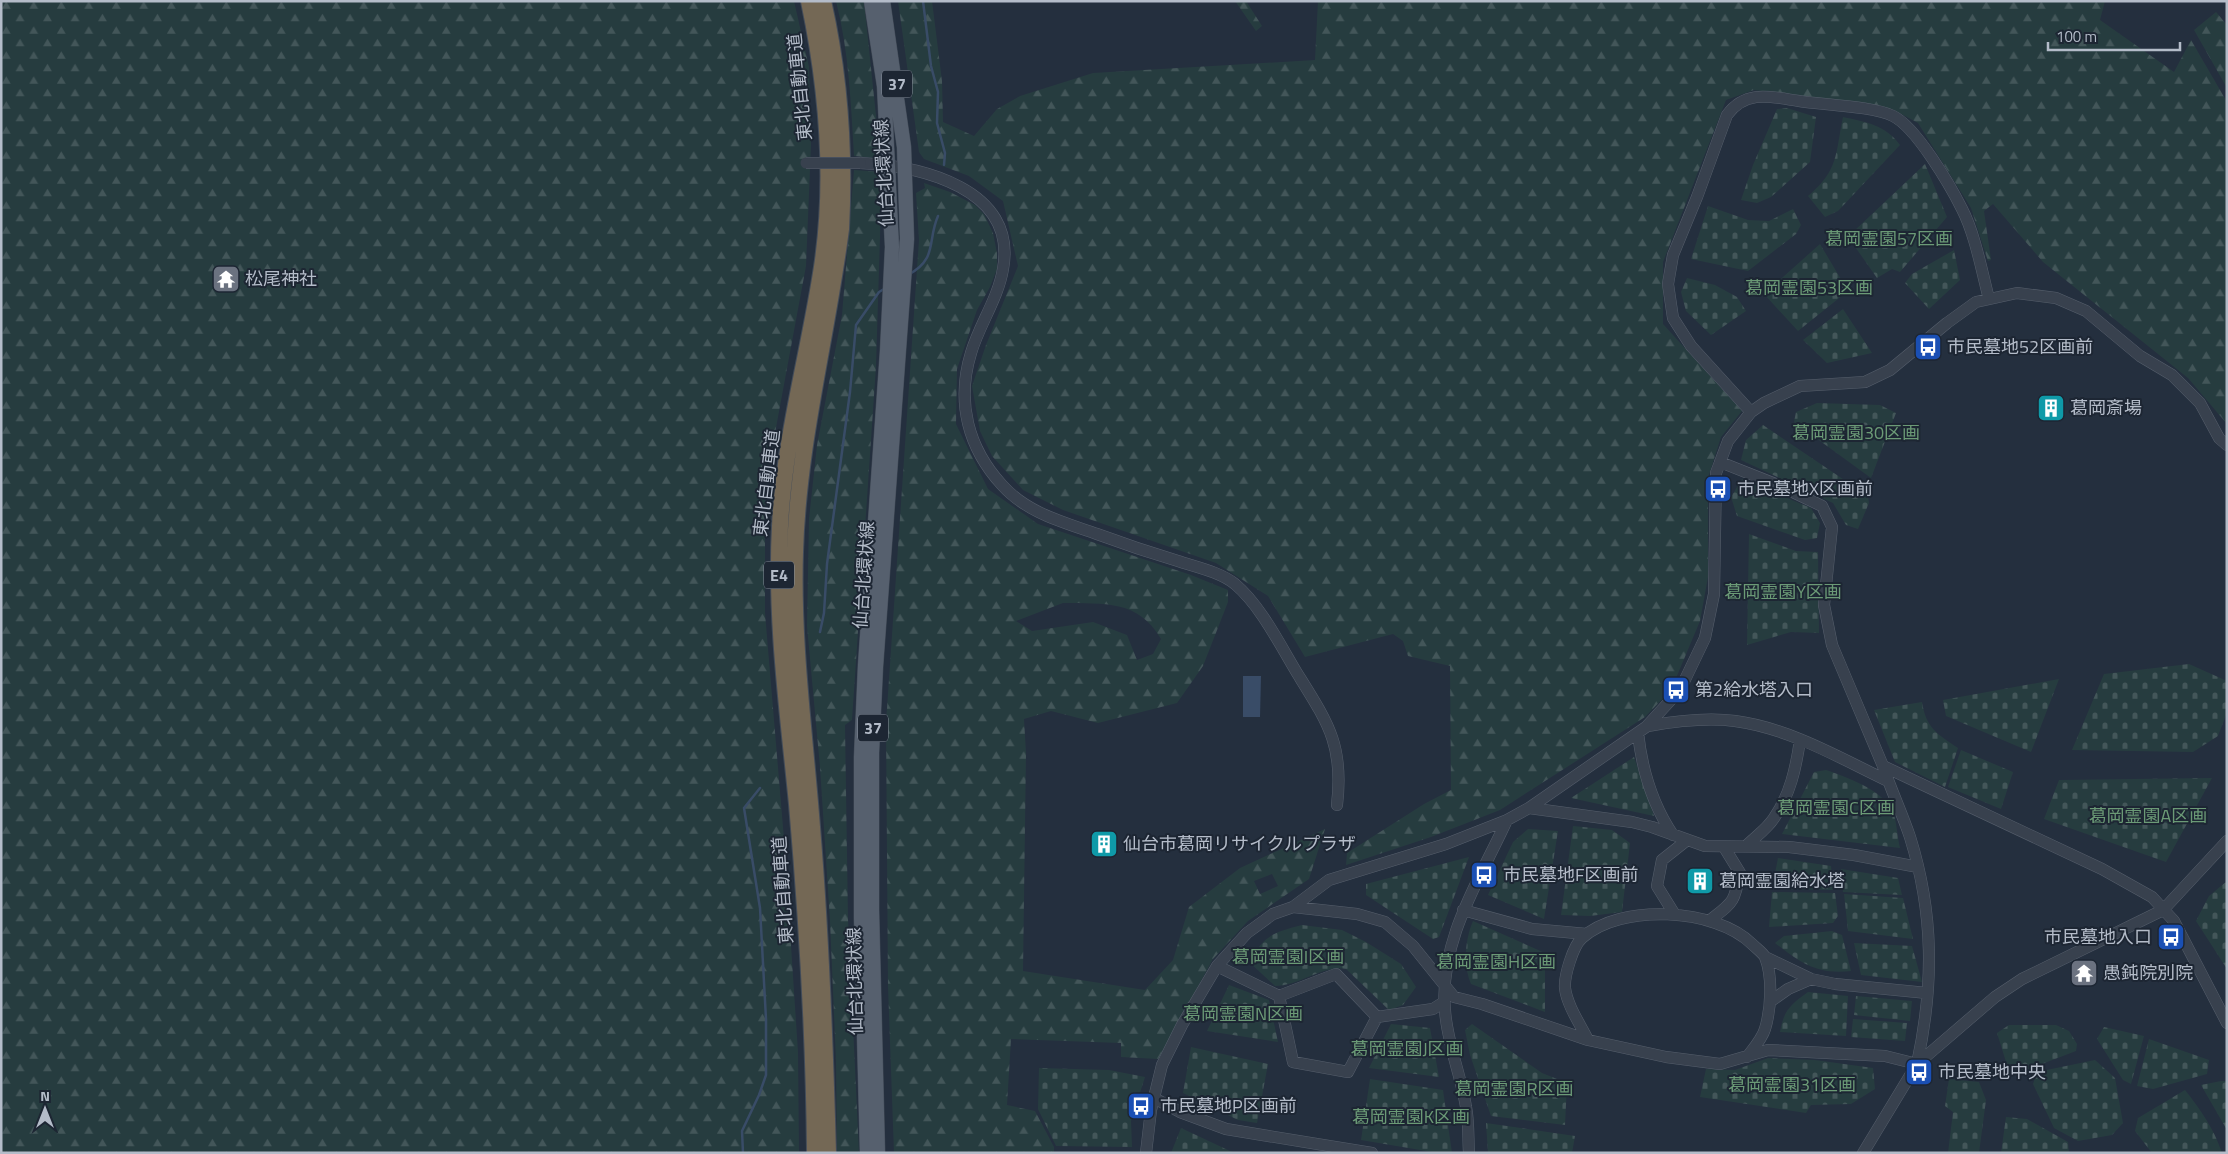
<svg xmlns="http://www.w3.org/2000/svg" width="2228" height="1154" viewBox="0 0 2228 1154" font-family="'Titillium Web','Noto Sans JP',sans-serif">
  <defs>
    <pattern id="forest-firs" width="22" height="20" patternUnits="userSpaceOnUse" patternTransform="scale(1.25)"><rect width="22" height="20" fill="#263c3f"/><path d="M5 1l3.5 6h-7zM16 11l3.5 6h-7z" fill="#435659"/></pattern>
    <pattern id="cemetery-stones" width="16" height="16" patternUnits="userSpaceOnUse" patternTransform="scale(1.25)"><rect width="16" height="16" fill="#263c3f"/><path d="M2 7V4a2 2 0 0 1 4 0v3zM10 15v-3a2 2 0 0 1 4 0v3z" fill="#435659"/></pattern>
  </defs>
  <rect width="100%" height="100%" fill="#242f3e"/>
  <!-- forest -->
  <path fill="url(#forest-firs)" fill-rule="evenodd" d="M1 1H794L809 67 811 145 806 266 770 460 765 515V613L784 839 798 1052 799 1153H1Z
    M836 1H864L880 154 876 158 854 156C851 105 849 51 836 1Z
    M898 1H932L942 81 943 122 974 136 997 109 1020 96 1093 73 1315 60 1318 1H2105L2100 20 2174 72 2191 40 2227 102V424L2188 378 2043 262 1993 204 1984 211 1991 260 1988 261 1971 208 1918 123 1894 110 1754 90 1726 100 1663 262V324L1742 411 1721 437 1708 478V577L1700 621 1671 690 1645 717 1500 810 1431 837 1346 865 1347 853 1424 804 1451 790 1450 666 1408 656 1403 641 1393 634 1305 657 1268 596 1216 563 1063 510 1023 490 992 456 980 431 972 386 986 345 1018 266 1003 201 969 176 924 159 919 152Z
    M1235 1H1246L1262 26 1256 31Z
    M2216 12 2227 25V88L2194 30Z
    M854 170 882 172 876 366 852 720 845 725 848 919 859 1153H837L836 1061 830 921 820 767 807 626 809 519 817 445 842 315Z
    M924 183 950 192 975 205 984 214 993 233 997 253V269L990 287 977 310 957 369 956 424 988 489 1038 524 1191 575 1228 590V602L1203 666 1177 703 1098 723 1051 711 1024 719 1026 753 1023 971 1145 990 1173 960 1189 907 1240 868 1325 829 1309 879 1248 921 1213 959 1158 1059 1121 1057V1043L1011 1039 1007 1105 1035 1111 1054 1147V1153H894L888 986 886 723 919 240 916 193 925 188ZM1063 603C1104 604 1138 599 1161 639L1153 654 1137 660 1127 635 1093 622 1032 631 1016 621ZM1272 874 1278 886 1260 894 1254 881Z"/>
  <!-- cemetery -->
  <path fill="url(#cemetery-stones)" d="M1787 108 1816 117 1810 162 1771 197 1757 203 1741 200 1753 165 1777 109Z
    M1843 117C1866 122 1886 125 1900 145L1838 211 1825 217 1808 196C1839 170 1835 155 1843 117Z
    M1925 164 1947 217 1900 272 1892 269 1877 278 1851 241 1855 236 1853 232Z
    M1708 206 1748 220 1769 221 1793 209 1801 225 1796 234 1748 271 1691 259Z
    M1820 244 1848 291 1798 331 1764 294Z
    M1954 250 1960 280 1929 309 1905 283 1912 274Z
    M1687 278 1715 285 1737 297 1746 311 1711 335 1686 311 1681 292Z
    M1843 309 1872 353 1827 363 1803 340Z
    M1817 403 1880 405 1896 413 1871 478 1794 422 1796 412Z
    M1763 425 1868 496 1869 503 1858 529 1846 525 1833 503 1741 460 1746 440Z
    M1742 479 1811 508 1820 523 1817 538 1805 540 1737 516 1731 497Z
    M1749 534 1796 551 1818 552 1819 633 1791 632 1747 645Z
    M2189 664 2227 681 2226 715 2218 736 2193 752 2072 750 2104 674Z
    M2059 679 2031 752 1946 716 1943 700Z
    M1922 702C1926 728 1937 734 1958 748L1945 787 1895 762 1874 710Z
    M1961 750 2013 772 2001 809 1948 787Z
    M1634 757 1654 816 1571 798Z
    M1826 770C1846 777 1881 789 1892 810 1897 820 1897 837 1900 848L1782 834 1814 772Z
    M2212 778 2166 862 2044 819 2059 780Z
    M1573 826 1612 830 1630 843 1622 912 1590 916 1561 915Z
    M1528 829 1558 831 1544 919 1488 895 1513 842Z
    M1469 857 1439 937 1433 939 1366 895V884Z
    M1778 858 1831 866 1833 890 1772 889Z
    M1841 869 1898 878 1902 895 1843 892Z
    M2227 881V969L2196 921 2209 896Z
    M1772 892 1835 893 1838 916 1833 923 1769 927Z
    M1844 894 1903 898 1913 939 1848 931Z
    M1473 921 1545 953V1012L1471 984C1463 966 1465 939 1473 921Z
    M1302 925 1342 930 1366 942 1401 964 1416 987 1403 1005 1389 1010 1346 969C1325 964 1299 986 1275 986L1248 961C1267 935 1271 933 1302 925Z
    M1832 931 1842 935 1851 971C1817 975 1801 963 1775 943L1784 936Z
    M1854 943 1912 946 1922 982 1861 975Z
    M1229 985 1269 1000 1278 1042 1207 1031Z
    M1808 992 1848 996 1846 1036 1780 1032C1784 1010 1790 1005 1808 992Z
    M1856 996 1912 1001 1910 1021 1854 1015Z
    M1853 1019 1907 1023 1905 1041 1851 1037Z
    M1391 1024 1430 1028 1439 1077 1369 1068Z
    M1472 1024 1542 1073 1567 1083 1565 1125 1491 1116 1470 1055 1465 1030Z
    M2009 1025H2056L2069 1031 2077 1044 2076 1051 2021 1072 2007 1065 1997 1033Z
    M2104 1027 2144 1036 2131 1084 2123 1080 2097 1039Z
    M2149 1039 2209 1060 2207 1074 2153 1089 2137 1086Z
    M1191 1047 1268 1064 1257 1123 1238 1120 1183 1093Z
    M1768 1058 1815 1060 1873 1068 1875 1089 1851 1104 1811 1105 1806 1113 1700 1097 1706 1069 1735 1070Z
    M2095 1060 2115 1078 2123 1123 2112 1135 2078 1141 2054 1128 2033 1084 2037 1072Z
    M1039 1068 1109 1070 1145 1077 1131 1121 1132 1147 1056 1146 1038 1109Z
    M1370 1079 1443 1090 1452 1153H1438L1361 1140Z
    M1949 1079 1979 1082 1986 1100 1979 1153H1948L1953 1112 1945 1106Z
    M2221 1081H2227V1130L2201 1085Z
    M2185 1090C2201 1110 2214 1129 2222 1153H2152L2135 1131 2138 1118Z
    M2006 1117 2027 1119 2068 1142 2069 1153H2001Z
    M1486 1123 1575 1136 1572 1153H1488Z
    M1181 1128 1230 1151 1236 1153H1171Z"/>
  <!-- water -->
  <path fill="#394c67" d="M1243 676H1261L1260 717H1243Z"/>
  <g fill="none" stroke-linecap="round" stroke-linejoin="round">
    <!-- stream -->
    <path stroke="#394c67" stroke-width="2.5" d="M923 1 931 66 938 92 937 123 945 153 944 165
      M908 275C938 259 927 241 938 216
      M820 632 824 613 827 564 850 392 856 325 879 292 884 289
      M743 1153 742 1131 759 1095 766 1075V1019L760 908 744 808 760 788"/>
    <!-- minor casing -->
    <g stroke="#565f6c" stroke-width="12">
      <path id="minor" d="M860 163C920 166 1018 188 1003 269 998 299 979 325 971 353 956 402 968 448 1002 485 1027 513 1063 522 1097 534 1124 544 1151 553 1178 561 1196 567 1220 572 1235 584 1261 606 1280 645 1297 673 1328 723 1344 745 1337 805
        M1751 412 1691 346 1673 318 1668 284 1673 255 1697 197 1727 115C1746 89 1772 97 1799 101 1823 105 1873 106 1893 116 1916 127 1950 185 1962 209 1975 234 1982 272 1989 299
        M1720 462 1778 485 1822 506 1832 527 1824 605 1832 645 1883 766 2102 869 2152 897 2174 921 2227 1023
        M1648 726C1676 721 1706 717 1735 721 1789 728 1840 758 1888 781
        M1638 733C1642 770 1652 804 1673 835
        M1529 808 1632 822 1652 827 1705 846 1789 847 1854 855 1918 867
        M1746 846C1755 837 1767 829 1774 818 1790 795 1796 768 1800 740
        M1293 907 1357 914 1385 922 1413 946 1454 997 1482 1004 1588 1040 1666 1057 1720 1064 1768 1050 1885 1056 1917 1064C1934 985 1934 914 1910 837 1902 813 1891 790 1883 766
        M1463 910 1532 929 1587 934
        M1675 915 1657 886 1662 860 1686 841
        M1709 921C1733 902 1734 904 1740 873L1724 847
        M1765 957 1811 979 1835 984 1927 993
        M1217 966 1279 996 1336 974 1377 1017 1433 1009 1444 1002
        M1279 996 1293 1062 1348 1072 1377 1017
        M1771 1001 1788 989 1811 979
        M1588 1040C1580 1024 1567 1005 1565 988 1564 976 1573 946 1582 938 1620 903 1716 908 1752 944 1756 948 1763 953 1765 957 1773 977 1771 1009 1765 1029 1762 1039 1753 1049 1747 1057
        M1154 1098 1180 1112 1226 1129 1372 1153
        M1146 1153 1151 1110 1162 1065 1182 1025 1217 966 1247 933 1273 914 1293 907 1329 880 1446 844 1507 820 1529 808 1646 727 1680 690 1705 638 1714 594 1716 473 1728 441 1751 412 1764 403 1800 386 1865 382 1890 370 1947 323 1976 302 2017 293 2056 298 2086 311 2140 356 2172 375 2200 403 2219 438 2227 445
        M1469 1153C1468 1138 1469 1122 1466 1107 1461 1075 1447 1043 1445 1010 1439 940 1479 881 1507 820
        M1863 1153 1917 1064 1995 997 2022 979 2163 910 2227 841"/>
    </g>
    <!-- major casing -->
    <g stroke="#414a57" stroke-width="15">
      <path id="major" d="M867 1153 861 918V757L865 665 887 351 892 247 884 86 871 1
        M878 1153 872 910V753L876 667 907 239 904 147 883 1"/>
    </g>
    <!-- highway casing -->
    <g stroke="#434c59" stroke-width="18">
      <path id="highway" d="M809 1C827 87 835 180 822 267 809 353 784 439 780 526 775 619 788 712 797 804 807 920 814 1037 815 1153
        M823 1C840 76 845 152 841 229 827 337 798 443 795 552 792 643 805 736 812 827 821 935 825 1044 828 1153"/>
    </g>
    <!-- minor -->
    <use href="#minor" stroke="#38414e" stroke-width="11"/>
    <!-- major -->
    <use href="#major" stroke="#56606e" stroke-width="14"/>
    <!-- highway -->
    <use href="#highway" stroke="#746855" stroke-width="16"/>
    <!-- minor-bridge casing -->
    <g stroke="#565f6c" stroke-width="12" stroke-linecap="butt">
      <path id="minor-bridge" d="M806 163H860"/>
    </g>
    <!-- minor-bridge -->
    <use href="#minor-bridge" stroke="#38414e" stroke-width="11"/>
  </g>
  <!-- icons -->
  <defs>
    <g id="temple-square" transform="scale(1.4375)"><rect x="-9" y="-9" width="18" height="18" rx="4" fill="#6b7280" stroke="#1d2633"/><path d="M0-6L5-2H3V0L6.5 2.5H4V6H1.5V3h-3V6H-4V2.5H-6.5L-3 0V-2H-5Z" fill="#fff"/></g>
    <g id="bus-square" transform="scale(1.4375)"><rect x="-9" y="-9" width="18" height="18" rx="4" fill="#1a4fb4" stroke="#1d2633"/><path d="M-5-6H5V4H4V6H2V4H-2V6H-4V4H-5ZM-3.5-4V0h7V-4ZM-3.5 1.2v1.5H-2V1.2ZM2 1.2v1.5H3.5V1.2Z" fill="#fff"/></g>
    <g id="building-square" transform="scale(1.4375)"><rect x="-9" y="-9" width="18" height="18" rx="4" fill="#0f9aa8" stroke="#1d2633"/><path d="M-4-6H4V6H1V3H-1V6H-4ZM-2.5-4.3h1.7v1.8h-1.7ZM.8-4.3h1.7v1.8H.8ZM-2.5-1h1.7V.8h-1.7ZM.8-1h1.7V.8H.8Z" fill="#fff"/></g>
  </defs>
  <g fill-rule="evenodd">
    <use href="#temple-square" x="226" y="279"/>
    <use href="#bus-square" x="1928" y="347"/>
    <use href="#building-square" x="2051" y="408"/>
    <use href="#bus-square" x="1718" y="489"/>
    <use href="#bus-square" x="1676" y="690"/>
    <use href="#building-square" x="1104" y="844"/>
    <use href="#bus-square" x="1484" y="875"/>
    <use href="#building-square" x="1700" y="881"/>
    <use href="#bus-square" x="2171" y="937"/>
    <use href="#temple-square" x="2084" y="973"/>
    <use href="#bus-square" x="1919" y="1072"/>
    <use href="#bus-square" x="1141" y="1106"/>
  </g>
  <g text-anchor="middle" stroke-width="4" stroke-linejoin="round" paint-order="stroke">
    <!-- shield labels -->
    <g fill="#1d2633" stroke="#878f9c" stroke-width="1">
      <rect x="882" y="70.5" width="30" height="27" rx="4"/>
      <rect x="764" y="561.5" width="30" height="27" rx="4"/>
      <rect x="858" y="714.5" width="30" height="27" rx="4"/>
    </g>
    <g font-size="16" font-weight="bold" fill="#b4bcc9">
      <text x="897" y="90">37</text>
      <text x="779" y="581">E4</text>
      <text x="873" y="734">37</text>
    </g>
    <!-- street labels -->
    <g font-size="18" fill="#b4bcc9" stroke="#1d2633">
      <text transform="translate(800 87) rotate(-96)" y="6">東北自動車道</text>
      <text transform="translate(884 173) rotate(-93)" y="6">仙台北環状線</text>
      <text transform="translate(767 483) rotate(-83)" y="6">東北自動車道</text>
      <text transform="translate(864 575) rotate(-86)" y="6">仙台北環状線</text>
      <text transform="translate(783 890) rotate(-94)" y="6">東北自動車道</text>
      <text transform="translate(855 981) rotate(-91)" y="6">仙台北環状線</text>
    </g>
    <!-- park labels -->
    <g font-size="18" fill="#6b9a76" stroke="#1d2633">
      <text x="1889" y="245">葛岡霊園57区画</text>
      <text x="1809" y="294">葛岡霊園53区画</text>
      <text x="1856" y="439">葛岡霊園30区画</text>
      <text x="1783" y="598">葛岡霊園Y区画</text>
      <text x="1836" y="814">葛岡霊園C区画</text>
      <text x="2148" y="822">葛岡霊園A区画</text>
      <text x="1288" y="963">葛岡霊園I区画</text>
      <text x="1496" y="968">葛岡霊園H区画</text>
      <text x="1243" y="1020">葛岡霊園N区画</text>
      <text x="1407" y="1055">葛岡霊園J区画</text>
      <text x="1792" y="1091">葛岡霊園31区画</text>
      <text x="1514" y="1095">葛岡霊園R区画</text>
      <text x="1411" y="1123">葛岡霊園K区画</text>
    </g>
    <!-- poi labels -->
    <g font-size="18" fill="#b4bcc9" stroke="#1d2633" text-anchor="start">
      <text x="245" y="285">松尾神社</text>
      <text x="1947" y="353">市民墓地52区画前</text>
      <text x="2070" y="414">葛岡斎場</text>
      <text x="1737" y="495">市民墓地X区画前</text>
      <text x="1695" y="696">第2給水塔入口</text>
      <text x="1123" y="850">仙台市葛岡リサイクルプラザ</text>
      <text x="1503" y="881">市民墓地F区画前</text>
      <text x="1719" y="887">葛岡霊園給水塔</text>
      <text x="2152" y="943" text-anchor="end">市民墓地入口</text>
      <text x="2103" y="979">愚鈍院別院</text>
      <text x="1938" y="1078">市民墓地中央</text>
      <text x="1160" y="1112">市民墓地P区画前</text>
    </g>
  </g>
  <!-- border -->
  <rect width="2228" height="1154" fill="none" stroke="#b4bcc9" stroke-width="5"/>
  <!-- north arrow -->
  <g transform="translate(45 1109)" stroke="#1d2633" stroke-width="4" paint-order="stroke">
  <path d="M0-4L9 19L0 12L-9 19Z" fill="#b4bcc9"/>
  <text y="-8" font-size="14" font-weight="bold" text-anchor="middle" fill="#b4bcc9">N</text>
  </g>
  <!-- scale -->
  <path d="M2048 42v8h132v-8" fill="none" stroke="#b4bcc9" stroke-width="2.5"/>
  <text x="2056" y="42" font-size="15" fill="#b4bcc9" stroke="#1d2633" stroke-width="4" paint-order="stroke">100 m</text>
</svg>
